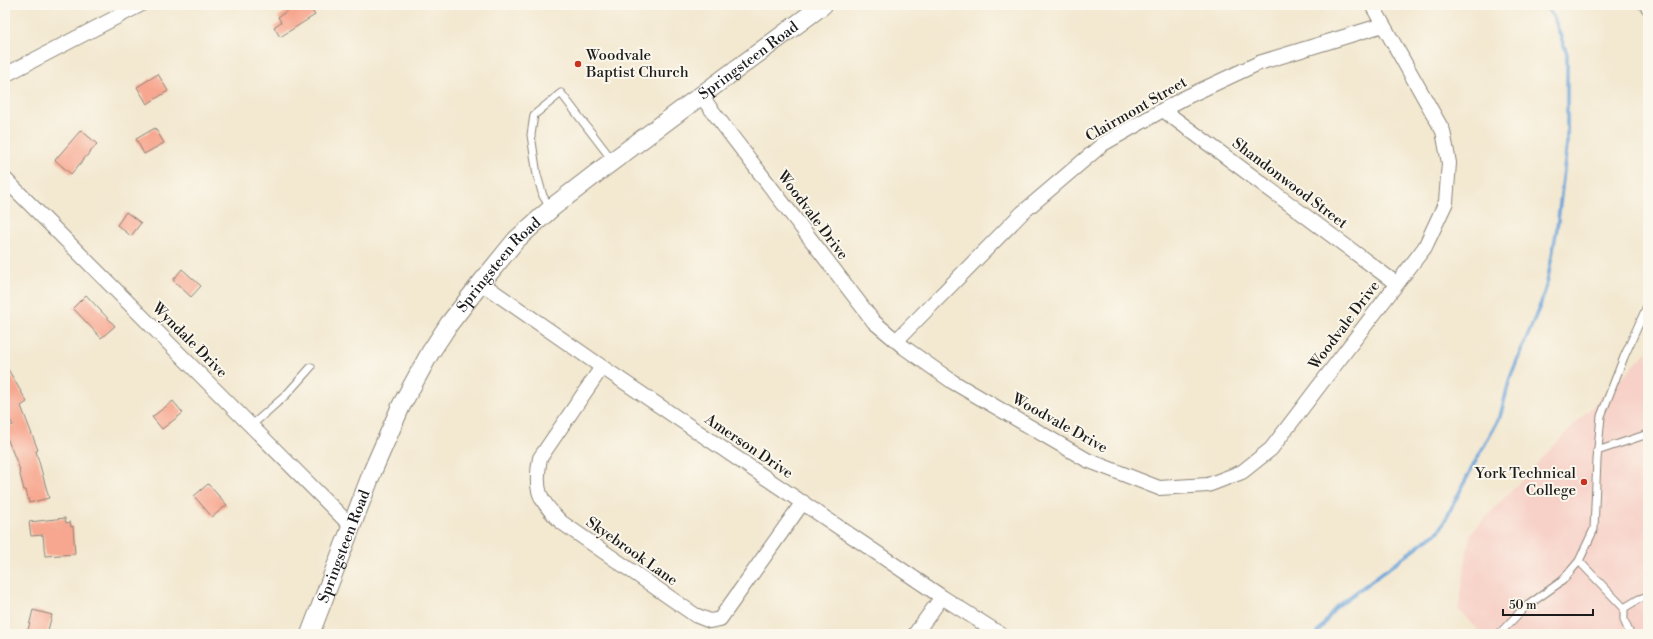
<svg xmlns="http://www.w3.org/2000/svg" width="1653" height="639" viewBox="0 0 1653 639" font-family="'Libre Bodoni',serif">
  <rect width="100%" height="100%" fill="#fbf7ec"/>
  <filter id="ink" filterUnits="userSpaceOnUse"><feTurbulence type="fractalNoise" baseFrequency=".025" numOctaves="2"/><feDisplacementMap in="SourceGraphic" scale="8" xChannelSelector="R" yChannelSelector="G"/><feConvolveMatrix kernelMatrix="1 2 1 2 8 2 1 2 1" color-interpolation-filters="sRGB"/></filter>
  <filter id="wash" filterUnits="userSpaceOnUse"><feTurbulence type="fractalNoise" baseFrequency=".012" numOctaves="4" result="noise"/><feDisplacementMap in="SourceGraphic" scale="16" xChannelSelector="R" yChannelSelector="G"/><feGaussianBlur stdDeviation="0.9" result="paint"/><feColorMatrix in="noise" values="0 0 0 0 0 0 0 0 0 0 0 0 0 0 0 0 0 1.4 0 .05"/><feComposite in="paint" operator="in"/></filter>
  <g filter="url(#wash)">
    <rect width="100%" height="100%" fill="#f3e8d0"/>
    <!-- built -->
    <path fill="#f7d1c8" d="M1648 351V634H1482L1458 609 1470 534 1569 430Z"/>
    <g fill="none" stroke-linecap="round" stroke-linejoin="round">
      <!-- stream -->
      <path stroke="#68a3d8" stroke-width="3.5" d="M1317 634 1336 607 1440 530 1474 464 1500 417 1510 378 1541 303 1547 283 1557 228 1567 145V54L1554 18 1545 5"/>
    </g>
    <g id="blocks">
      <!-- building -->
      <path fill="#f7a790" d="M296 5H308L315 15 280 37 274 27 281 22 278 17Z
        M158 74 168 91 147 104 137 87Z
        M155 128 164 143 144 154 136 139Z
        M81 130 97 144 71 174 55 160Z
        M126 212 141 223 131 236 117 225Z
        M182 269 201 286 191 297 173 280Z
        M86 295 115 326 101 338 73 308Z
        M5 364 27 402 21 406 38 450 36 451 49 498 29 503 26 490H24L19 471 20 470 5 433V428L13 425 5 411Z
        M173 401 183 413 162 429 152 417Z
        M208 484 227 505 212 517 194 496Z
        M65 518 66 523 70 522 71 527 73 526 75 554 45 556 43 535 31 536 29 522Z
        M33 610 52 615 47 634H27Z"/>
    </g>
  </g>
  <g filter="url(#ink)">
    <use href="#blocks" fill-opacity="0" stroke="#888276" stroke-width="1"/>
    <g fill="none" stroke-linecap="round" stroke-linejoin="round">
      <!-- service casing -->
      <g stroke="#888276" stroke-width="9">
        <path id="service" d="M1642 5 1648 12
          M551 209 543 196 537 175 531 135 534 115 561 93 613 161
          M251 426 286 395 311 367
          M1597 451 1648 434
          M1579 561 1624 608
          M1499 634 1524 608 1562 581 1579 561 1594 529 1597 460 1601 416 1624 357 1648 304
          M1630 634 1624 620V608L1639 599 1648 596"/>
      </g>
      <!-- minor casing -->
      <g stroke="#888276" stroke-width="16">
        <path id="minor" d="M5 75 140 5
          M701 96 874 322 905 348 953 382 1087 460 1159 488 1208 485 1242 472 1271 449 1425 247 1446 202 1449 163 1443 131 1372 5
          M1163 110 1397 284
          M5 179 351 526
          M481 283 602 367 942 597 1000 634
          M896 341 1022 213 1103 144 1182 99 1259 63 1383 25
          M602 367 540 458C534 491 539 500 561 522L695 615 710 621 720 619 803 502
          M915 634 942 597"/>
      </g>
      <!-- tertiary casing -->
      <g stroke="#888276" stroke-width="20">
        <g id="tertiary">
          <path id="s1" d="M310 634 373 470 401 406 430 353 449 324 481 283 516 240 554 206 602 169 823 5"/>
        </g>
      </g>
      <!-- service -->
      <use href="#service" stroke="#fff" stroke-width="7"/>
      <!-- minor -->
      <use href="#minor" stroke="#fff" stroke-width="14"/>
      <!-- tertiary -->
      <use href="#tertiary" stroke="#fff" stroke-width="18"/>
    </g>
  </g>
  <!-- markers -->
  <g fill="#c8321e" stroke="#fbf7ec" stroke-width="1.5">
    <circle cx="578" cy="64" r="4"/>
    <circle cx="1584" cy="482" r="4"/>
  </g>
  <g text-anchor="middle" stroke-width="4" stroke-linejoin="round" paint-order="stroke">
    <!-- poi labels -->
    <g font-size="15" fill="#1c1c1c" stroke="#fbf7ec" text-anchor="start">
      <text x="586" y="60">Woodvale<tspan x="586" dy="17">Baptist Church</tspan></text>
      <text x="1576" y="478" text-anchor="end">York Technical<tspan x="1576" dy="17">College</tspan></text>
    </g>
    <!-- street labels -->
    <g font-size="15" fill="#1c1c1c" stroke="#fbf7ec">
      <text dy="5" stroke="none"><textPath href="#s1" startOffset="742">Springsteen Road</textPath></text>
      <text transform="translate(1136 109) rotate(-30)" y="5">Clairmont Street</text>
      <text transform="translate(1290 183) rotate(37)" y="5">Shandonwood Street</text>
      <text transform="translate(813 215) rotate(53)" y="5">Woodvale Drive</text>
      <text dy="5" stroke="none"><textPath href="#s1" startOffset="418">Springsteen Road</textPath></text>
      <text transform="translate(1344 325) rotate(-53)" y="5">Woodvale Drive</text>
      <text transform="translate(190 340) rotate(45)" y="5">Wyndale Drive</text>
      <text transform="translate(1060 423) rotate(29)" y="5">Woodvale Drive</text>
      <text transform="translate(749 446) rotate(34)" y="5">Amerson Drive</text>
      <text dy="5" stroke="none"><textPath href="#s1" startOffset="94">Springsteen Road</textPath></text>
      <text transform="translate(632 551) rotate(35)" y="5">Skyebrook Lane</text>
    </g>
  </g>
  <!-- margin -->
  <rect width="1653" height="639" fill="none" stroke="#fbf7ec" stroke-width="20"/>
  <!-- scale -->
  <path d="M1503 609v6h90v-6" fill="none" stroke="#1c1c1c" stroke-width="2"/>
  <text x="1509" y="609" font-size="12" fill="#1c1c1c" stroke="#fbf7ec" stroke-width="3" paint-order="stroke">50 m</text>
</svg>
